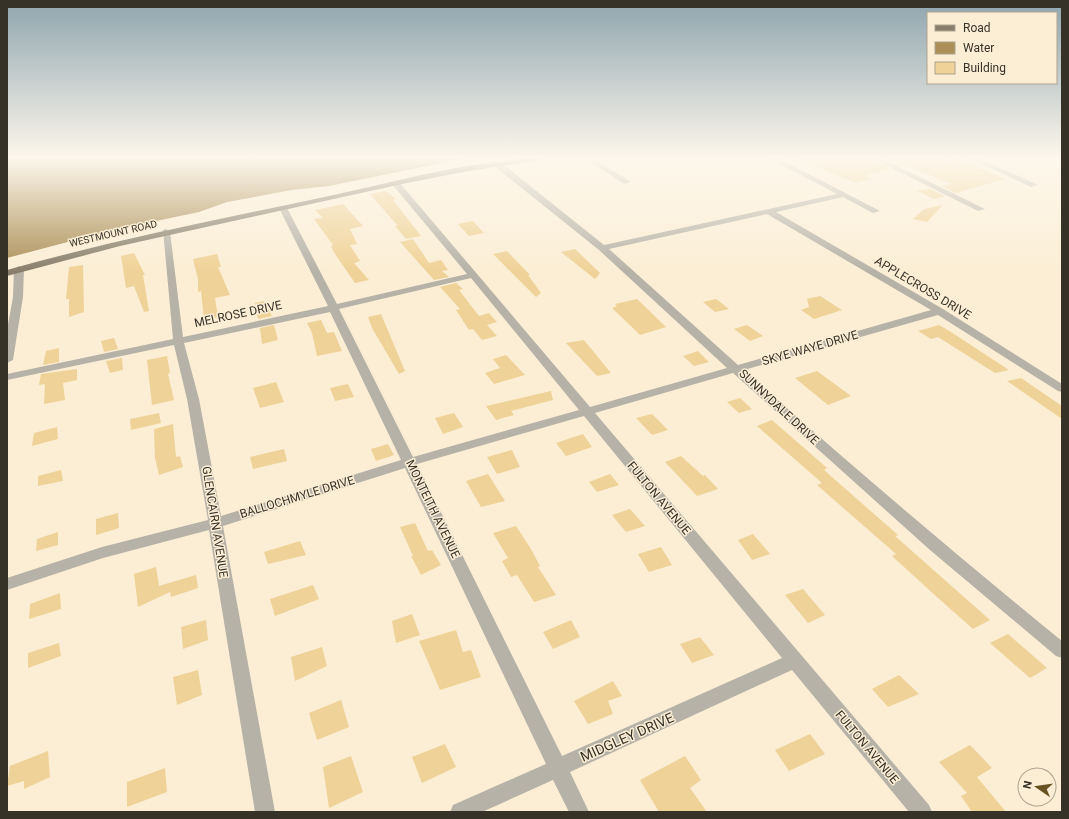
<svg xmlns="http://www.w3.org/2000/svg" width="1069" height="819" viewBox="0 0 1069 819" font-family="Roboto,sans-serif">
  <rect width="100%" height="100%" fill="#fbeed5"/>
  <!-- water -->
  <path fill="#ab8f57" d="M7 157H471L329 186 292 190 227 202 199 212 113 230 7 258Z"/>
  <!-- building -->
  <path fill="#efd297" d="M796 157H869L890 169 865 176 871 179 855 183Z
    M883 157H944L945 161 957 158 1005 179 956 193 942 186 952 184 904 165 901 166Z
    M930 189 945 196 934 199 917 191Z
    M386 191 396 199 393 200 421 236 406 239 395 226H398L370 194Z
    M343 204 363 226 350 229 357 244 350 245 360 261 354 263 369 280 355 283 333 251 331 246 333 245 314 219 323 218 315 210Z
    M943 205 927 222 913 219 924 209Z
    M473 221 484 233 469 236 458 224Z
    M413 239 429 263 441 260 448 270 442 271 449 277 434 280 400 242Z
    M575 249 600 273 595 279 561 252Z
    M507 251 530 275H528L541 293 536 297 493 254Z
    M134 253 145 275H143L149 311 144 312 134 286 126 288 121 256Z
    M217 254 221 267H218L230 295 215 298 218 317 204 320 201 291 198 292V279L193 259Z
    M83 265 84 312 69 317V299H66L69 267Z
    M456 283 463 289 459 290 479 316 489 313 497 322 487 325 497 336 482 340 473 329 469 330 456 310 460 309 440 287Z
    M820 296 842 310 814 319 801 310 809 307 807 299Z
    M637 299 666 327 640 335 612 308 617 306 615 304Z
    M716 299 729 309 715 312 703 302Z
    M264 301 272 316 258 319 255 303Z
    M381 314 405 371 399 374 372 328 368 317Z
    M321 320 327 333 334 332 342 351 317 356 312 333 307 323Z
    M274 325 278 340 262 344 260 328Z
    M747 325 763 336 750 341 734 329Z
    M939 325 951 332 1009 370 995 373 938 337 931 339 918 331Z
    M114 338 118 349 104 352 101 341Z
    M584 340 611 373 597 376 566 343Z
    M59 348V362L43 365 46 351Z
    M698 351 709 362 694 366 683 356Z
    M506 355 525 375 494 384 485 373 500 368 493 359Z
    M167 356 170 373 168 374 174 400 152 405 147 360Z
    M122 358 123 370 110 373 106 361Z
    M77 369V380L63 383 65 400 44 404 45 384 39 385 41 374Z
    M817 371 851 396 828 405 795 378Z
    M1021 378 1062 406V419L1007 381Z
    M276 382 284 402 260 408 253 388Z
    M348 384 354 397 335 401 330 388Z
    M551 391 553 400 511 411 514 415 496 420 486 406Z
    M740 398 752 409 739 413 727 402Z
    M159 413 161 423 131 430 130 419Z
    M454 413 463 427 443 434 435 418Z
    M652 414 668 430 652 435 636 418Z
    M772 420 827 468 824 470 898 535 895 536 990 620 973 629 938 598 892 556 896 554 817 485 822 483 757 426Z
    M173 424 176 457 180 456 183 467 159 475 155 458 154 429Z
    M57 427 58 439 32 446 34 433Z
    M583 434 592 447 566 456 556 443Z
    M388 444 394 455 376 461 371 449Z
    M284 449 287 461 253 469 250 457Z
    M512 450 520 467 497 474 487 457Z
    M681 456 703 476 705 475 718 489 697 496 665 462Z
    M61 470 63 481 38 486V476Z
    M488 474 505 501 481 507 466 481Z
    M610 474 619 485 597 492 589 482Z
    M630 509 645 526 626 532 612 515Z
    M118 513 119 528 96 535V519Z
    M415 523 428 551 432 550 441 565 421 575 411 556H413L400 527Z
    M516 526 531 549 540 566 538 567 556 595 534 602 517 575 511 577 502 561 508 558 493 533Z
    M58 532V545L36 551 37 539Z
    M753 534 770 554 752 560 738 540Z
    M300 541 306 555 268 564 264 552Z
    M661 547 672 565 649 572 638 554Z
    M156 567 159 586 196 575 198 588 171 597 170 592 138 607 134 574Z
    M313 585 319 599 275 616 270 599Z
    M803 589 825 615 808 623 785 595Z
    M60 593 61 609 29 619 30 604Z
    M412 614 420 635 396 643 392 621Z
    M206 620 208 640 183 649 181 627Z
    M571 620 580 637 553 649 543 632Z
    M456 630 463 652 471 650 481 677 440 690 419 641Z
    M1008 634 1047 668 1030 678 990 643Z
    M700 637 714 655 692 663 680 644Z
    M59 643 61 656 28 668V653Z
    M322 647 327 666 295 681 291 657Z
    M198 670 202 695 177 705 173 677Z
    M899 675 919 694 888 707 872 689Z
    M613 681 622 696 608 701 613 714 588 724 574 701Z
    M341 700 349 727 317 740 309 713Z
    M810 734 825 754 789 771 775 750Z
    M445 744 456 767 422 783 412 757Z
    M970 745 992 768 977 777 1006 812H972L961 796 967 793 939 762Z
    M48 751 50 777 24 789V781L7 786 10 766Z
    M351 756 363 792 329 808 323 767Z
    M685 756 701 780 690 788 707 812H659L640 780Z
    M165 768 167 792 127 807V782Z"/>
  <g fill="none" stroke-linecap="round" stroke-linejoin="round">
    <!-- minor -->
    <path fill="#b7b2a7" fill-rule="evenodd" d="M583 157H591L631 182 624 184Z
      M767 157H776L880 211 873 213 843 197 776 212 943 309 1062 384V392L1058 391 938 315 744 370C848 463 954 553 1062 641V658L1056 656 930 550 733 373 595 413 929 805 932 812H909L792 670 570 772 589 812H569L553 780 482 812H450L453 805 546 764 405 468 223 526 275 812H255L209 530 103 558 7 590V578L102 547 208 520 187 399 174 345 7 380V374L173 339 163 230 166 229 170 232 183 337 328 306 279 208 283 206 287 208 337 304 467 274 392 184 399 182 590 407 727 368 599 250 493 165V161H499L604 245 837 194ZM767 214 931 310 738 365 609 249ZM471 278 579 410 413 457 339 309ZM330 312 401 460 221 516 199 399 184 343ZM584 416 782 658 562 756 417 464Z
      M870 157H879L985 209 978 211Z
      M967 157H976L1038 185 1031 187Z
      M19 266 24 269 23 297 13 360 7 363V330L13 297 14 269Z"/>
    <!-- major -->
    <path fill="#887e6b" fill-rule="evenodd" d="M558 157 463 172 402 184 120 246 7 276V270C113 240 221 219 329 196 404 180 481 157 558 157Z"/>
  </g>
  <!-- sky -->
  <linearGradient id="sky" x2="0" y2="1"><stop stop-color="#8fa5ae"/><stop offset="0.58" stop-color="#fdf7ec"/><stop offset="1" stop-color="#fdf7ec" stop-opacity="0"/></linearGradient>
  <rect width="1069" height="272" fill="url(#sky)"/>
  <g text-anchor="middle" stroke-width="3" stroke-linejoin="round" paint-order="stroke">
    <!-- far-street labels -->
    <g font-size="10" fill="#373228" stroke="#fbeed5">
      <text transform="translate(113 233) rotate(-13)" y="4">WESTMOUNT ROAD</text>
    </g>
    <!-- street labels -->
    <g font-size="12" fill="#373228" stroke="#fbeed5">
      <text transform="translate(923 288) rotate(31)" y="4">APPLECROSS DRIVE</text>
      <text transform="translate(238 314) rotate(-12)" y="4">MELROSE DRIVE</text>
      <text transform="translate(810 348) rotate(-16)" y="4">SKYE WAYE DRIVE</text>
      <text transform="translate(779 407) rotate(43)" y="4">SUNNYDALE DRIVE</text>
      <text transform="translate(297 497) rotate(-17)" y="4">BALLOCHMYLE DRIVE</text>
      <text transform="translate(659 498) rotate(50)" y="4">FULTON AVENUE</text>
      <text transform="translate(433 509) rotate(64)" y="4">MONTEITH AVENUE</text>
      <text transform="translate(215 522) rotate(81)" y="4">GLENCAIRN AVENUE</text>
      <text transform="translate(867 747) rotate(50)" y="4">FULTON AVENUE</text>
    </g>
    <!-- near-street labels -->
    <g font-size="14" fill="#373228" stroke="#fbeed5">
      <text transform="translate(627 737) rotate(-24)" y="5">MIDGLEY DRIVE</text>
    </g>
  </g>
  <!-- border -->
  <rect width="1069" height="819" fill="none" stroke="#373228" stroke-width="16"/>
  <!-- legend -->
  <rect x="927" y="12" width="130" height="72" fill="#fbeed5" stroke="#ada390"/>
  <rect x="935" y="25" width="20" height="6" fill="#887e6b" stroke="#ada390"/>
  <text x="963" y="32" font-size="12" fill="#373228">Road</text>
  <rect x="935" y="42" width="20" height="12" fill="#ab8f57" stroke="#ada390"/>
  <text x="963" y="52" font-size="12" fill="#373228">Water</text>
  <rect x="935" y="62" width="20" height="12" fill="#efd297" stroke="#ada390"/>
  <text x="963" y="72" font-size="12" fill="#373228">Building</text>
  <!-- north arrow -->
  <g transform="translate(1037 787) rotate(283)"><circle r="19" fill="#fbeed5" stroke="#ada390"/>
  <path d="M0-3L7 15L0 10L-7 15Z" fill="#695222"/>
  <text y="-6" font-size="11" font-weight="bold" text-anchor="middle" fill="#373228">N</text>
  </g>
</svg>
